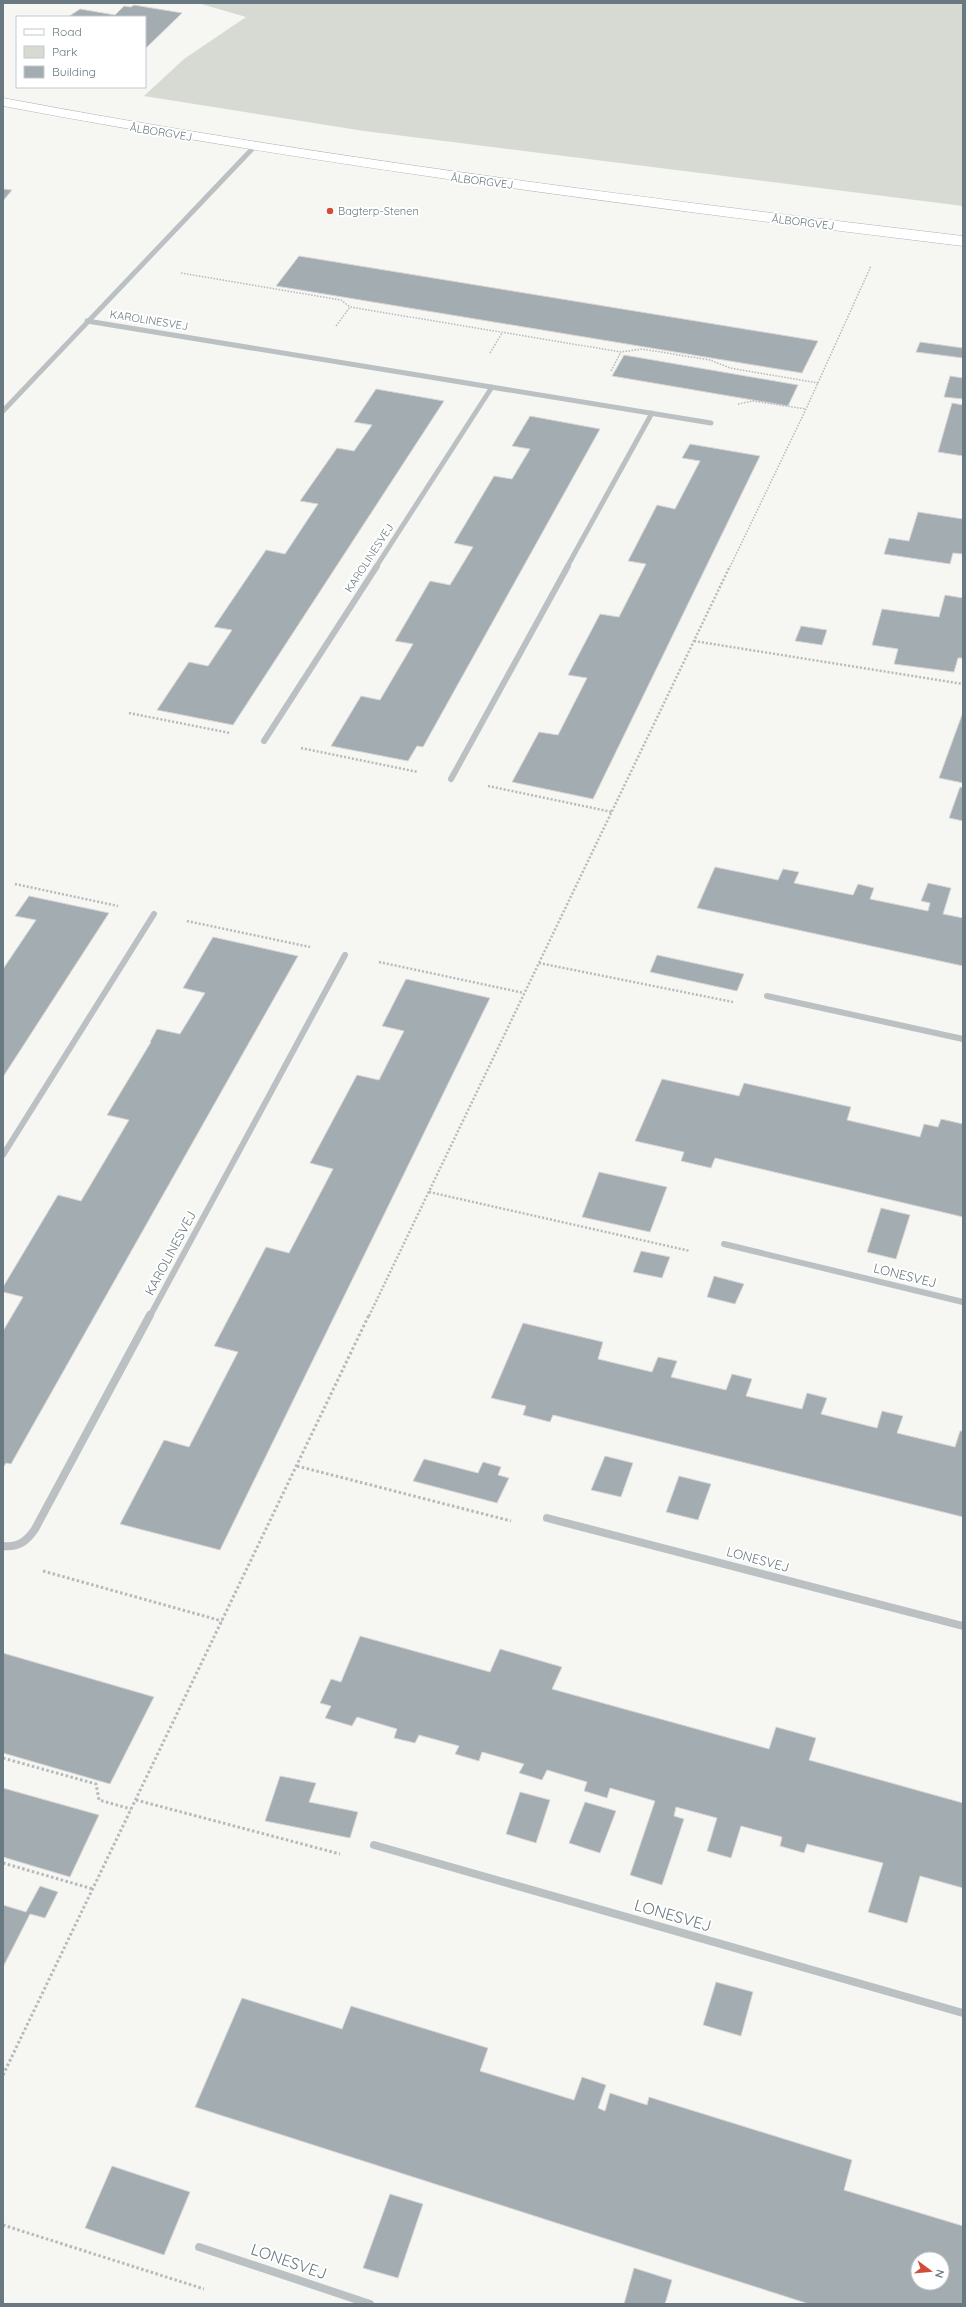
<svg xmlns="http://www.w3.org/2000/svg" width="966" height="2307" viewBox="0 0 966 2307" font-family="Quicksand,sans-serif">
  <rect width="100%" height="100%" fill="#f6f6f3"/>
  <!-- green -->
  <path fill="#d6dad3" d="M198 3H963V206L364 131 144 96 184 59 246 17Z"/>
  <!-- building -->
  <path fill="#a3acb0" stroke="#d8d7d6" fill-rule="evenodd" d="M134 5 182 13 145 49V17H68L80 9 115 15 124 6 131 7Z
    M3 189 12 190 3 201Z
    M299 256 818 341 802 373 276 286Z
    M920 342 963 348V358L916 352Z
    M624 355 798 385 788 406 612 376Z
    M950 376 963 378V399L944 397Z
    M376 389 444 401 233 725 157 710 189 662 208 666 232 630 214 627 266 550 285 554 318 504 300 501 337 448 354 451 372 425 354 422Z
    M952 403 963 405V456L938 452Z
    M530 416 600 429 423 747 417 746 408 761 331 746 361 696 380 700 413 644 395 641 430 581 450 585 473 547 454 543 494 476 512 479 530 449 512 446Z
    M690 444 760 456 593 799 512 782 539 732 558 735 587 678 568 675 600 614 619 617 646 564 628 561 657 505 675 509 700 461 682 458Z
    M918 512 963 519V554L953 553 950 564 884 554 889 538 909 541Z
    M945 595 963 598V658H958L954 672 894 664 898 649 872 645 882 609 939 617Z
    M801 626 827 630 822 645 795 641Z
    M963 712V783L939 778Z
    M960 787 963 788V821L949 818Z
    M715 867 778 880 783 869 799 872 794 883 853 895 858 884 874 888 870 899 928 911 930 903 921 901 928 883 951 888 943 914 963 918V966L697 908Z
    M29 896 109 913 3 1077V969L36 920 15 916Z
    M213 937 298 956 11 1464 6 1463 3 1468V1331L23 1297 3 1292V1287L58 1195 81 1201 129 1120 107 1115 151 1042H150L157 1029 180 1034 205 993 183 988Z
    M657 955 744 974 737 991 650 972Z
    M406 979 490 998 220 1550 120 1524 164 1440 189 1447 238 1352 214 1346 266 1247 289 1253 333 1169 310 1163 357 1075 379 1080 404 1031 382 1026Z
    M662 1079 739 1096 744 1083 851 1107 847 1120 920 1137 924 1124 938 1127 941 1119 963 1124V1217L715 1158 711 1168 681 1161 684 1152 635 1141Z
    M599 1172 667 1187 650 1232 582 1217Z
    M881 1208 910 1215 896 1259 867 1252Z
    M641 1251 670 1257 662 1278 633 1272Z
    M714 1276 744 1284 735 1304 707 1297Z
    M523 1323 603 1342 598 1359 652 1372 658 1357 677 1361 671 1377 726 1390 732 1374 752 1379 746 1396 802 1409 807 1393 827 1398 821 1414 877 1428 882 1411 903 1416 897 1433 955 1447 960 1431H963V1517L553 1415 550 1422 523 1415 526 1406 491 1398Z
    M605 1456 633 1463 621 1497 591 1490Z
    M424 1459 478 1473 483 1462 501 1467 498 1475 509 1478 497 1503 413 1481Z
    M679 1476 711 1484 698 1520 666 1512Z
    M360 1636 490 1672 500 1649 562 1667 552 1689 769 1749 776 1727 816 1738 809 1760 963 1803V1888L920 1876 907 1923 868 1912 883 1863 807 1844 804 1853 780 1846 782 1837 741 1826 731 1858 707 1851 717 1818 676 1807 674 1816 684 1819 662 1885 630 1875 655 1801 610 1788 607 1798 584 1791 587 1782 547 1770 542 1780 519 1773 524 1764 482 1752 479 1761 455 1754 459 1746 419 1735 415 1743 394 1738 397 1729 357 1717 352 1726 325 1718 331 1706 320 1703 331 1679 341 1682Z
    M3 1653 154 1697 110 1784 3 1753Z
    M280 1776 316 1783 309 1802 358 1812 350 1838 265 1821Z
    M3 1788 99 1815 70 1877 3 1857Z
    M520 1792 550 1800 536 1843 506 1834Z
    M585 1802 616 1811 600 1853 569 1843Z
    M40 1886 58 1892 45 1918 30 1914 3 1967V1905L26 1912Z
    M716 1982 753 1992 741 2036 703 2025Z
    M242 1998 342 2029 351 2006 488 2048 480 2071 574 2100 582 2077 606 2085 598 2108 605 2111 610 2093 647 2105 649 2097 852 2160 844 2190 963 2226V2304H809L195 2107ZM918 2259H942V2283H918Z
    M112 2166 190 2192 164 2255 85 2228Z
    M390 2194 423 2204 398 2278 363 2268Z
    M634 2268 672 2280 665 2304H624Z"/>
  <g fill="none" stroke-linecap="round" stroke-linejoin="round">
    <!-- major casing -->
    <g stroke="#afb5b7" stroke-width="1">
      <path id="major" d="M3 98C321 158 642 198 963 236V246C642 207 321 166 3 106Z"/>
    </g>
    <!-- path-far2 -->
    <path stroke="#b6babc" stroke-width="1.5" stroke-dasharray="1.5 1.5" stroke-linecap="butt" d="M181 273 341 300 350 307 621 352 642 349 710 360 730 368 818 383
      M336 326 350 307
      M490 353 502 333
      M611 371 621 352
      M738 404 753 401 806 409
      M730 567 806 409 871 266"/>
    <!-- path-far1 -->
    <path stroke="#b6babc" stroke-width="2.5" stroke-dasharray="2 2" stroke-linecap="butt" d="M694 641 963 684
      M129 713 230 733
      M301 748 418 772
      M488 786 612 812
      M15 884 118 906
      M187 921 310 947
      M379 962 524 993
      M539 963 733 1002
      M429 1192 690 1251
      M369 1316 730 566"/>
    <!-- path -->
    <path stroke="#b6babc" stroke-width="3" stroke-dasharray="2.5 2.5" stroke-linecap="butt" d="M297 1466 511 1521
      M43 1571 222 1621
      M3 1758 96 1784 99 1800 131 1809
      M136 1800 340 1854
      M3 1863 93 1889
      M3 2075 369 1315
      M3 2225 204 2289"/>
    <!-- minor-far2 -->
    <path stroke="#bbc0c3" stroke-width="5" d="M87 321 711 423
      M3 411 254 147
      M376 567 492 387
      M567 567 652 413"/>
    <!-- minor-far1 -->
    <path stroke="#bbc0c3" stroke-width="6" d="M264 741 377 566
      M451 779 568 566
      M767 996 963 1039
      M3 1155 154 914
      M724 1244 963 1302
      M150 1316 345 955"/>
    <!-- minor -->
    <path stroke="#bbc0c3" stroke-width="8" d="M547 1518 963 1626
      M3 1546C18 1548 27 1541 35 1529L150 1315
      M374 1845 963 2013
      M199 2247 370 2304"/>
    <!-- major -->
    <use href="#major" fill="#fff" fill-rule="evenodd"/>
  </g>
  <!-- markers -->
  <circle fill="#d24c38" stroke="#fff" stroke-width="1.5" cx="330" cy="211" r="4"/>
  <g text-anchor="middle" stroke-width="4" stroke-linejoin="round" paint-order="stroke">
    <!-- far-street labels -->
    <g font-size="11" fill="#687981" stroke="#fff">
      <text transform="translate(161 132) rotate(9)" y="4">ÅLBORGVEJ</text>
      <text transform="translate(482 181) rotate(7)" y="4">ÅLBORGVEJ</text>
      <text transform="translate(803 222) rotate(7)" y="4">ÅLBORGVEJ</text>
      <text transform="translate(149 320) rotate(9)" y="4">KAROLINESVEJ</text>
      <text transform="translate(369 558) rotate(-57)" y="4">KAROLINESVEJ</text>
    </g>
    <!-- far-poi labels -->
    <g font-size="11" fill="#687981" stroke="#fff" text-anchor="start">
      <text x="338" y="215">Bagterp-Stenen</text>
    </g>
    <!-- street labels -->
    <g font-size="13" fill="#687981" stroke="#fff">
      <text transform="translate(170 1253) rotate(-62)" y="5">KAROLINESVEJ</text>
      <text transform="translate(905 1275) rotate(14)" y="5">LONESVEJ</text>
      <text transform="translate(758 1559) rotate(15)" y="5">LONESVEJ</text>
    </g>
    <!-- near-street labels -->
    <g font-size="16" fill="#687981" stroke="#fff">
      <text transform="translate(673 1915) rotate(16)" y="6">LONESVEJ</text>
      <text transform="translate(289 2261) rotate(19)" y="6">LONESVEJ</text>
    </g>
  </g>
  <!-- border -->
  <rect width="966" height="2307" fill="none" stroke="#687981" stroke-width="8"/>
  <!-- legend -->
  <rect x="16" y="16" width="130" height="72" fill="#ffffff" stroke="#c3c9cd"/>
  <rect x="24" y="29" width="20" height="6" fill="#ffffff" stroke="#c3c9cd"/>
  <text x="52" y="36" font-size="12" fill="#687981">Road</text>
  <rect x="24" y="46" width="20" height="12" fill="#d6dad3" stroke="#c3c9cd"/>
  <text x="52" y="56" font-size="12" fill="#687981">Park</text>
  <rect x="24" y="66" width="20" height="12" fill="#a3acb0" stroke="#c3c9cd"/>
  <text x="52" y="76" font-size="12" fill="#687981">Building</text>
  <!-- north arrow -->
  <g transform="translate(930 2271) rotate(106)"><circle r="19" fill="#ffffff" stroke="#c3c9cd"/>
  <path d="M0-3L7 15L0 10L-7 15Z" fill="#d24c38"/>
  <text y="-6" font-size="11" font-weight="bold" text-anchor="middle" fill="#687981">N</text>
  </g>
</svg>
